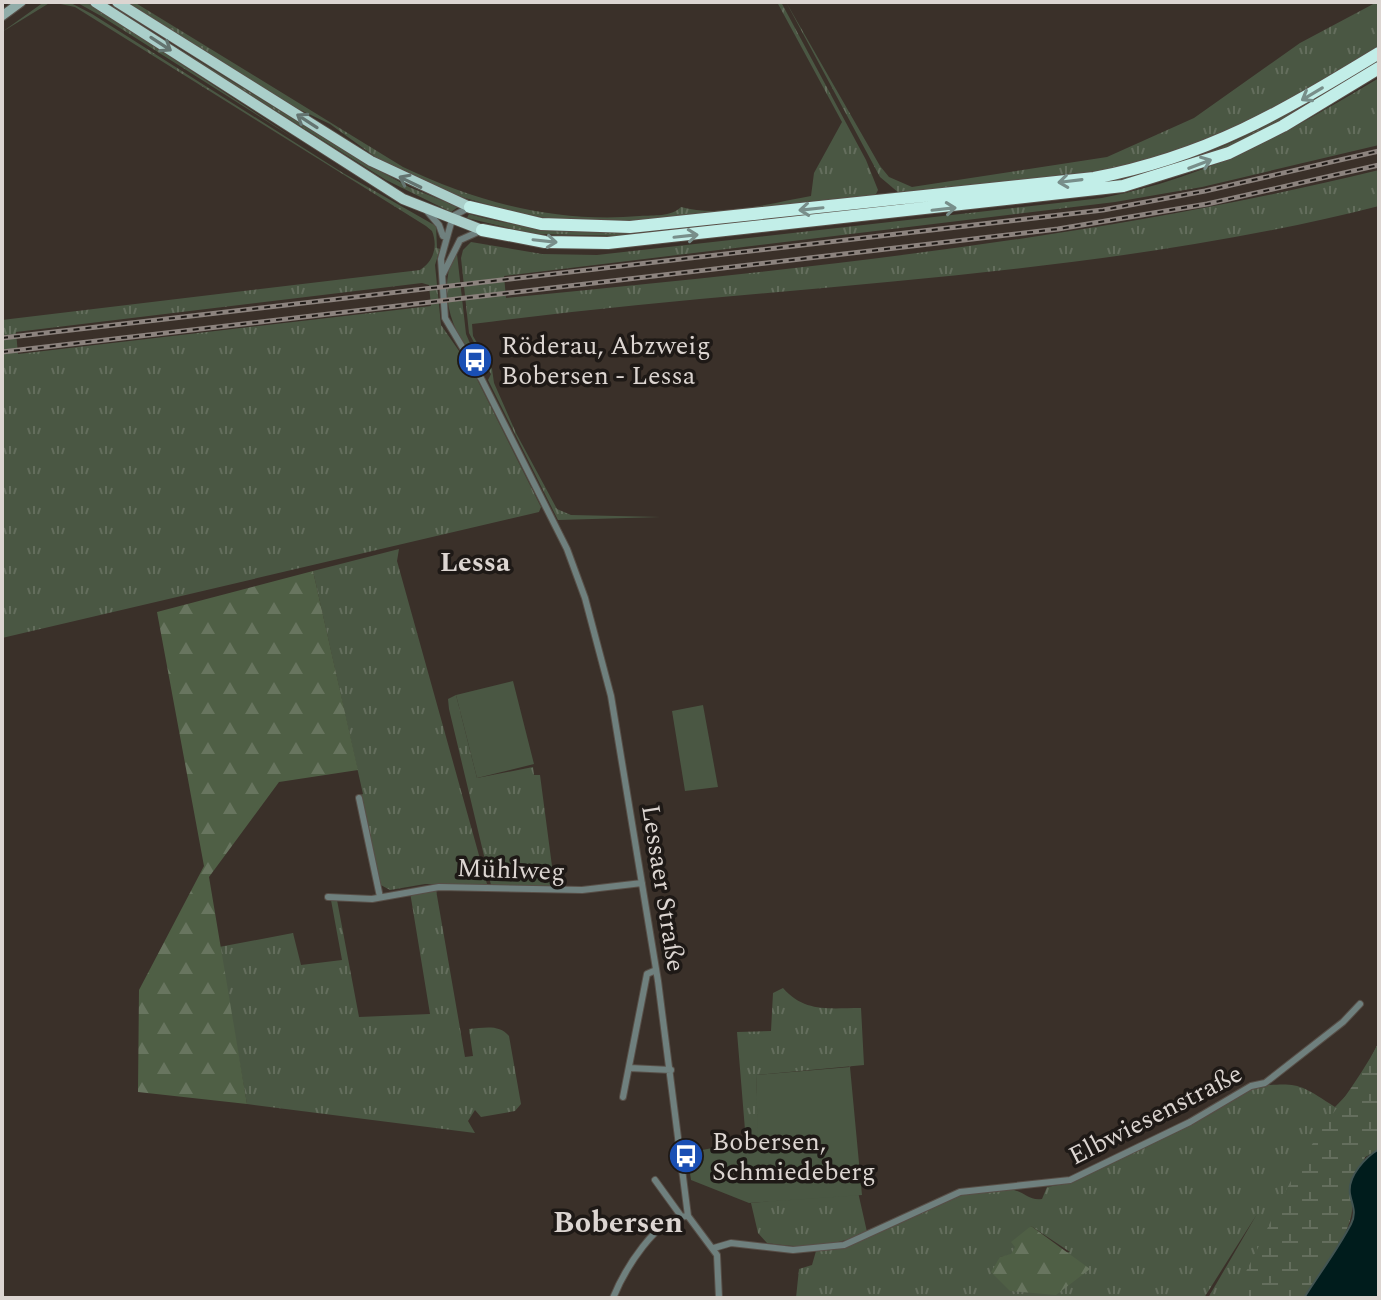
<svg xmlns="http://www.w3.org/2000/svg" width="1381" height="1300" viewBox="0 0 1381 1300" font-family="Spectral,serif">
  <defs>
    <pattern id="grass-tufts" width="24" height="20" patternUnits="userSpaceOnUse" patternTransform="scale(2)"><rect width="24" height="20" fill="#4a5743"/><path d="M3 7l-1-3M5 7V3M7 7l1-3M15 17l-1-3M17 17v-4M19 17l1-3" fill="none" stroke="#646e5d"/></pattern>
    <pattern id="forest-firs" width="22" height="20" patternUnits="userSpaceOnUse" patternTransform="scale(2)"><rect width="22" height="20" fill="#4f5f45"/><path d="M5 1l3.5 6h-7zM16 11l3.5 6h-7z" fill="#68755f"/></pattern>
    <pattern id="wetland-marsh" width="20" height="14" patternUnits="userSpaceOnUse" patternTransform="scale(2)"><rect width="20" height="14" fill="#4a5743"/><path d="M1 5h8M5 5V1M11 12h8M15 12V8" fill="none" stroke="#646e5d"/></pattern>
  </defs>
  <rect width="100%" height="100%" fill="#3a3029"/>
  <!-- grass -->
  <path fill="url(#grass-tufts)" fill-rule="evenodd" d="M44 2H69L92 14 343 173 436 226 437 248 440 249 435 265 441 325 473 371 541 507 539 512 2 638V320L420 270C434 261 438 246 432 231L426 226 75 7 51 2 2 32ZM422 283 429 285 431 306 18 354 16 332Z
    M76 2H87L298 141 101 16Z
    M103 2 365 163 409 187 458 207 451 212 386 180Z
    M125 2H134L403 167C478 203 557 223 640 216 654 215 671 217 681 207 720 218 771 203 811 196L814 173 842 122 777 2H781L866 160 878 190 875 196 645 222 557 220 510 211 448 193 381 161 330 124 294 107Z
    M786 2 880 166 889 177 912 187 1107 157 1194 118 1300 43 1377 2 1379 48C1317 85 1254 128 1184 151 1093 182 994 184 899 193L880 177Z
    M1379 78V145L1202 187 1115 202 504 276 506 298C799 269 1093 240 1379 170V206C1083 281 774 284 472 324L473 336 492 369 494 383 516 433 557 509 571 515 660 517 558 520 488 380 491 374 469 333 461 258 463 250 471 242 542 254 597 255 1102 198C1209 177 1287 133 1379 78Z
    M1310 100 1311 103C1243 149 1167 173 1086 187L628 236 534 234 467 218 469 214C602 252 744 221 879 207 973 197 1070 193 1161 168 1214 154 1263 129 1310 100Z
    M454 253 457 254 466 334 475 355 472 357C449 325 439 291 454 253Z
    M399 549 397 561 487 884H425L390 890 379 884 360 795 363 794 313 571Z
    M456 695 477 778 533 767 534 775H540L555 889 491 885 449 709 448 699Z
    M436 890 465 1057 473 1056 469 1029C484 1028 499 1024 509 1036L521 1104 515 1111 481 1117 475 1110 468 1121 475 1133 247 1104 219 947 293 933 301 965 342 960 331 900H337L359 1017 430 1014 410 892Z
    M783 988C805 1013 829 1008 861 1008L864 1065 756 1075 759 1139 746 1142 737 1032 771 1031 773 993Z
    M1379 1042V1149L1365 1157 1304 1298H1208L1257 1214 1204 1298H796L799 1269 812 1265 816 1251C870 1244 908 1210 959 1194 973 1190 1000 1185 1014 1190 1025 1193 1030 1201 1042 1199L1047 1187 1069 1183 1255 1086C1298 1083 1297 1082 1335 1107L1358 1083ZM1031 1226 1070 1252 1000 1257 1011 1255Z
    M858 1192 867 1232C835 1247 802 1249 767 1243L758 1233 751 1203Z"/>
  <!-- forest -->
  <path fill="url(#forest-firs)" d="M313 571 358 770 279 782 209 877 247 1104 138 1092 139 990 204 866 157 612Z
    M1031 1226 1090 1269 1056 1295 1010 1291 991 1272 1000 1257 1011 1254 1015 1247 1011 1242Z"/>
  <!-- wetland -->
  <path fill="url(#wetland-marsh)" d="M1379 1042V1149L1365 1157 1350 1193C1363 1223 1320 1272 1304 1298H1231C1258 1254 1276 1205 1302 1161 1326 1119 1357 1085 1379 1042Z"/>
  <!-- garden -->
  <path fill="#4a5743" d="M513 681 534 764 477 778 456 695Z
    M703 705 718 787 685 791 672 711Z
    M850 1067 862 1195 749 1203 691 1180 687 1153 758 1139 756 1075Z"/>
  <!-- water -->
  <path fill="#001c1c" stroke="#425452" stroke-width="2" d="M1379 1149V1298H1304C1319 1274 1338 1249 1351 1224 1357 1212 1352 1205 1350 1194 1347 1176 1366 1157 1379 1149Z"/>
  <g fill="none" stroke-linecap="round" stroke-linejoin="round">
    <!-- street casing -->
    <g stroke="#574e47" stroke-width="8">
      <path id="street" d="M470 207 453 216 441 259 445 318 482 380 567 549 585 598 611 696 658 981 688 1216 717 1255 719 1298
        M426 210 439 225 443 236
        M443 274 460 240 480 231
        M359 798 380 897
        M328 897 372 899 439 887 582 890 642 883
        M629 1068 671 1070
        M623 1097 647 974 656 970
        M655 1180 681 1216
        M714 1248 731 1243 793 1250 844 1245 960 1192 1070 1180 1190 1122 1251 1086 1265 1083 1343 1022 1360 1004
        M613 1298C624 1271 656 1216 688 1216"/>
    </g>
    <!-- secondary casing -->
    <g stroke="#574e47" stroke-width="11">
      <path id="secondary" d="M2 16 21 2"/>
    </g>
    <!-- primary casing -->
    <g stroke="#574e47" stroke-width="12">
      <path id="primary" d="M95 2 403 199 482 230
        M117 2 371 161 470 207"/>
    </g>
    <!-- highway casing -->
    <g stroke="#574e47" stroke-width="14">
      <path id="highway" d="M470 207 541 224 630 227 1094 178C1208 156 1282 112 1379 53
        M482 230 545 242 608 243 1123 186 1229 153 1283 126 1379 68"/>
    </g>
    <!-- street -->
    <use href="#street" stroke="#6f807e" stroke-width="6"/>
    <!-- secondary -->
    <use href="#secondary" stroke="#91ada9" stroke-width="9"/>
    <!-- primary -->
    <use href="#primary" stroke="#aacfca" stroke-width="10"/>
    <!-- highway -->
    <use href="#highway" stroke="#c2eee8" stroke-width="12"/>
    <!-- rail casing -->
    <g stroke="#8c837e" stroke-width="5">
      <path id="rail" d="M2 338 1103 210 1205 191 1379 151
        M2 352 1058 229 1207 204 1379 165"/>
    </g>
    <!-- rail -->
    <use href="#rail" stroke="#1e1916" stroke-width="2" stroke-dasharray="6" stroke-linecap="butt"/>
  </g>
  <!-- one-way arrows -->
  <defs><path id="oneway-shaft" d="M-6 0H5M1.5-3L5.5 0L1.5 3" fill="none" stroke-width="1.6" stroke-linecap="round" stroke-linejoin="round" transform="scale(2)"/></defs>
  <g stroke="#647470">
    <use href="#oneway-shaft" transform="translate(161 44) rotate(33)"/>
    <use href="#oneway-shaft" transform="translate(307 121) rotate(-147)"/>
    <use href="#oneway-shaft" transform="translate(410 182) rotate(-154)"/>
  </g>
  <g stroke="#788e8a">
    <use href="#oneway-shaft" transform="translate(1312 94) rotate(149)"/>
    <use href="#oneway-shaft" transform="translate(1200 164) rotate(-21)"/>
    <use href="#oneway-shaft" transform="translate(1070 181) rotate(173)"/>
    <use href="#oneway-shaft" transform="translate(811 209) rotate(174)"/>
    <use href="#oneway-shaft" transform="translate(944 209) rotate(-6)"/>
    <use href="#oneway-shaft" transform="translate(686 236) rotate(-6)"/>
    <use href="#oneway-shaft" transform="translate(545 241) rotate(6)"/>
  </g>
  <!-- icons -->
  <defs>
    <g id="bus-disc" transform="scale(1.8)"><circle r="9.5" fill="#1a4fb4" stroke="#1e1916"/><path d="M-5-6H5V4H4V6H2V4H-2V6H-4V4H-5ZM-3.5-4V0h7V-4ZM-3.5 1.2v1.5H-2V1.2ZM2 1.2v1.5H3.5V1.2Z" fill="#fff"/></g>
  </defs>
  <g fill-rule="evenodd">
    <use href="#bus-disc" x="475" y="360"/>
    <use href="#bus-disc" x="686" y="1156"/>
  </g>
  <g text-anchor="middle" stroke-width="7" stroke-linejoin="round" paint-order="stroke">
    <!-- poi labels -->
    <g font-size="26" fill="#dcd5d1" stroke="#1e1916" text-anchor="start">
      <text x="501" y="354">Röderau, Abzweig<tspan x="501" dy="30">Bobersen - Lessa</tspan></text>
      <text x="712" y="1150">Bobersen,<tspan x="712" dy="30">Schmiedeberg</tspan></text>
    </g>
    <!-- street labels -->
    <g font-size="26" fill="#dcd5d1" stroke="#1e1916">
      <text transform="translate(511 869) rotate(2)" y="9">Mühlweg</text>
      <text transform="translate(664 888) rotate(81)" y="9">Lessaer Straße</text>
      <text transform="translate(1155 1114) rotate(-27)" y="9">Elbwiesenstraße</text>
    </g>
    <!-- neighbourhood labels -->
    <g font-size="28" font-weight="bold" fill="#dcd5d1" stroke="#1e1916">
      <text x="475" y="571">Lessa</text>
    </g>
    <!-- quarter labels -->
    <g font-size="30" font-weight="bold" fill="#dcd5d1" stroke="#1e1916">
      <text x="618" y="1232">Bobersen</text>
    </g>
  </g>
  <!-- border -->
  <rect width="1381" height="1300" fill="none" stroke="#dcd5d1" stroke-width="8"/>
</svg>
